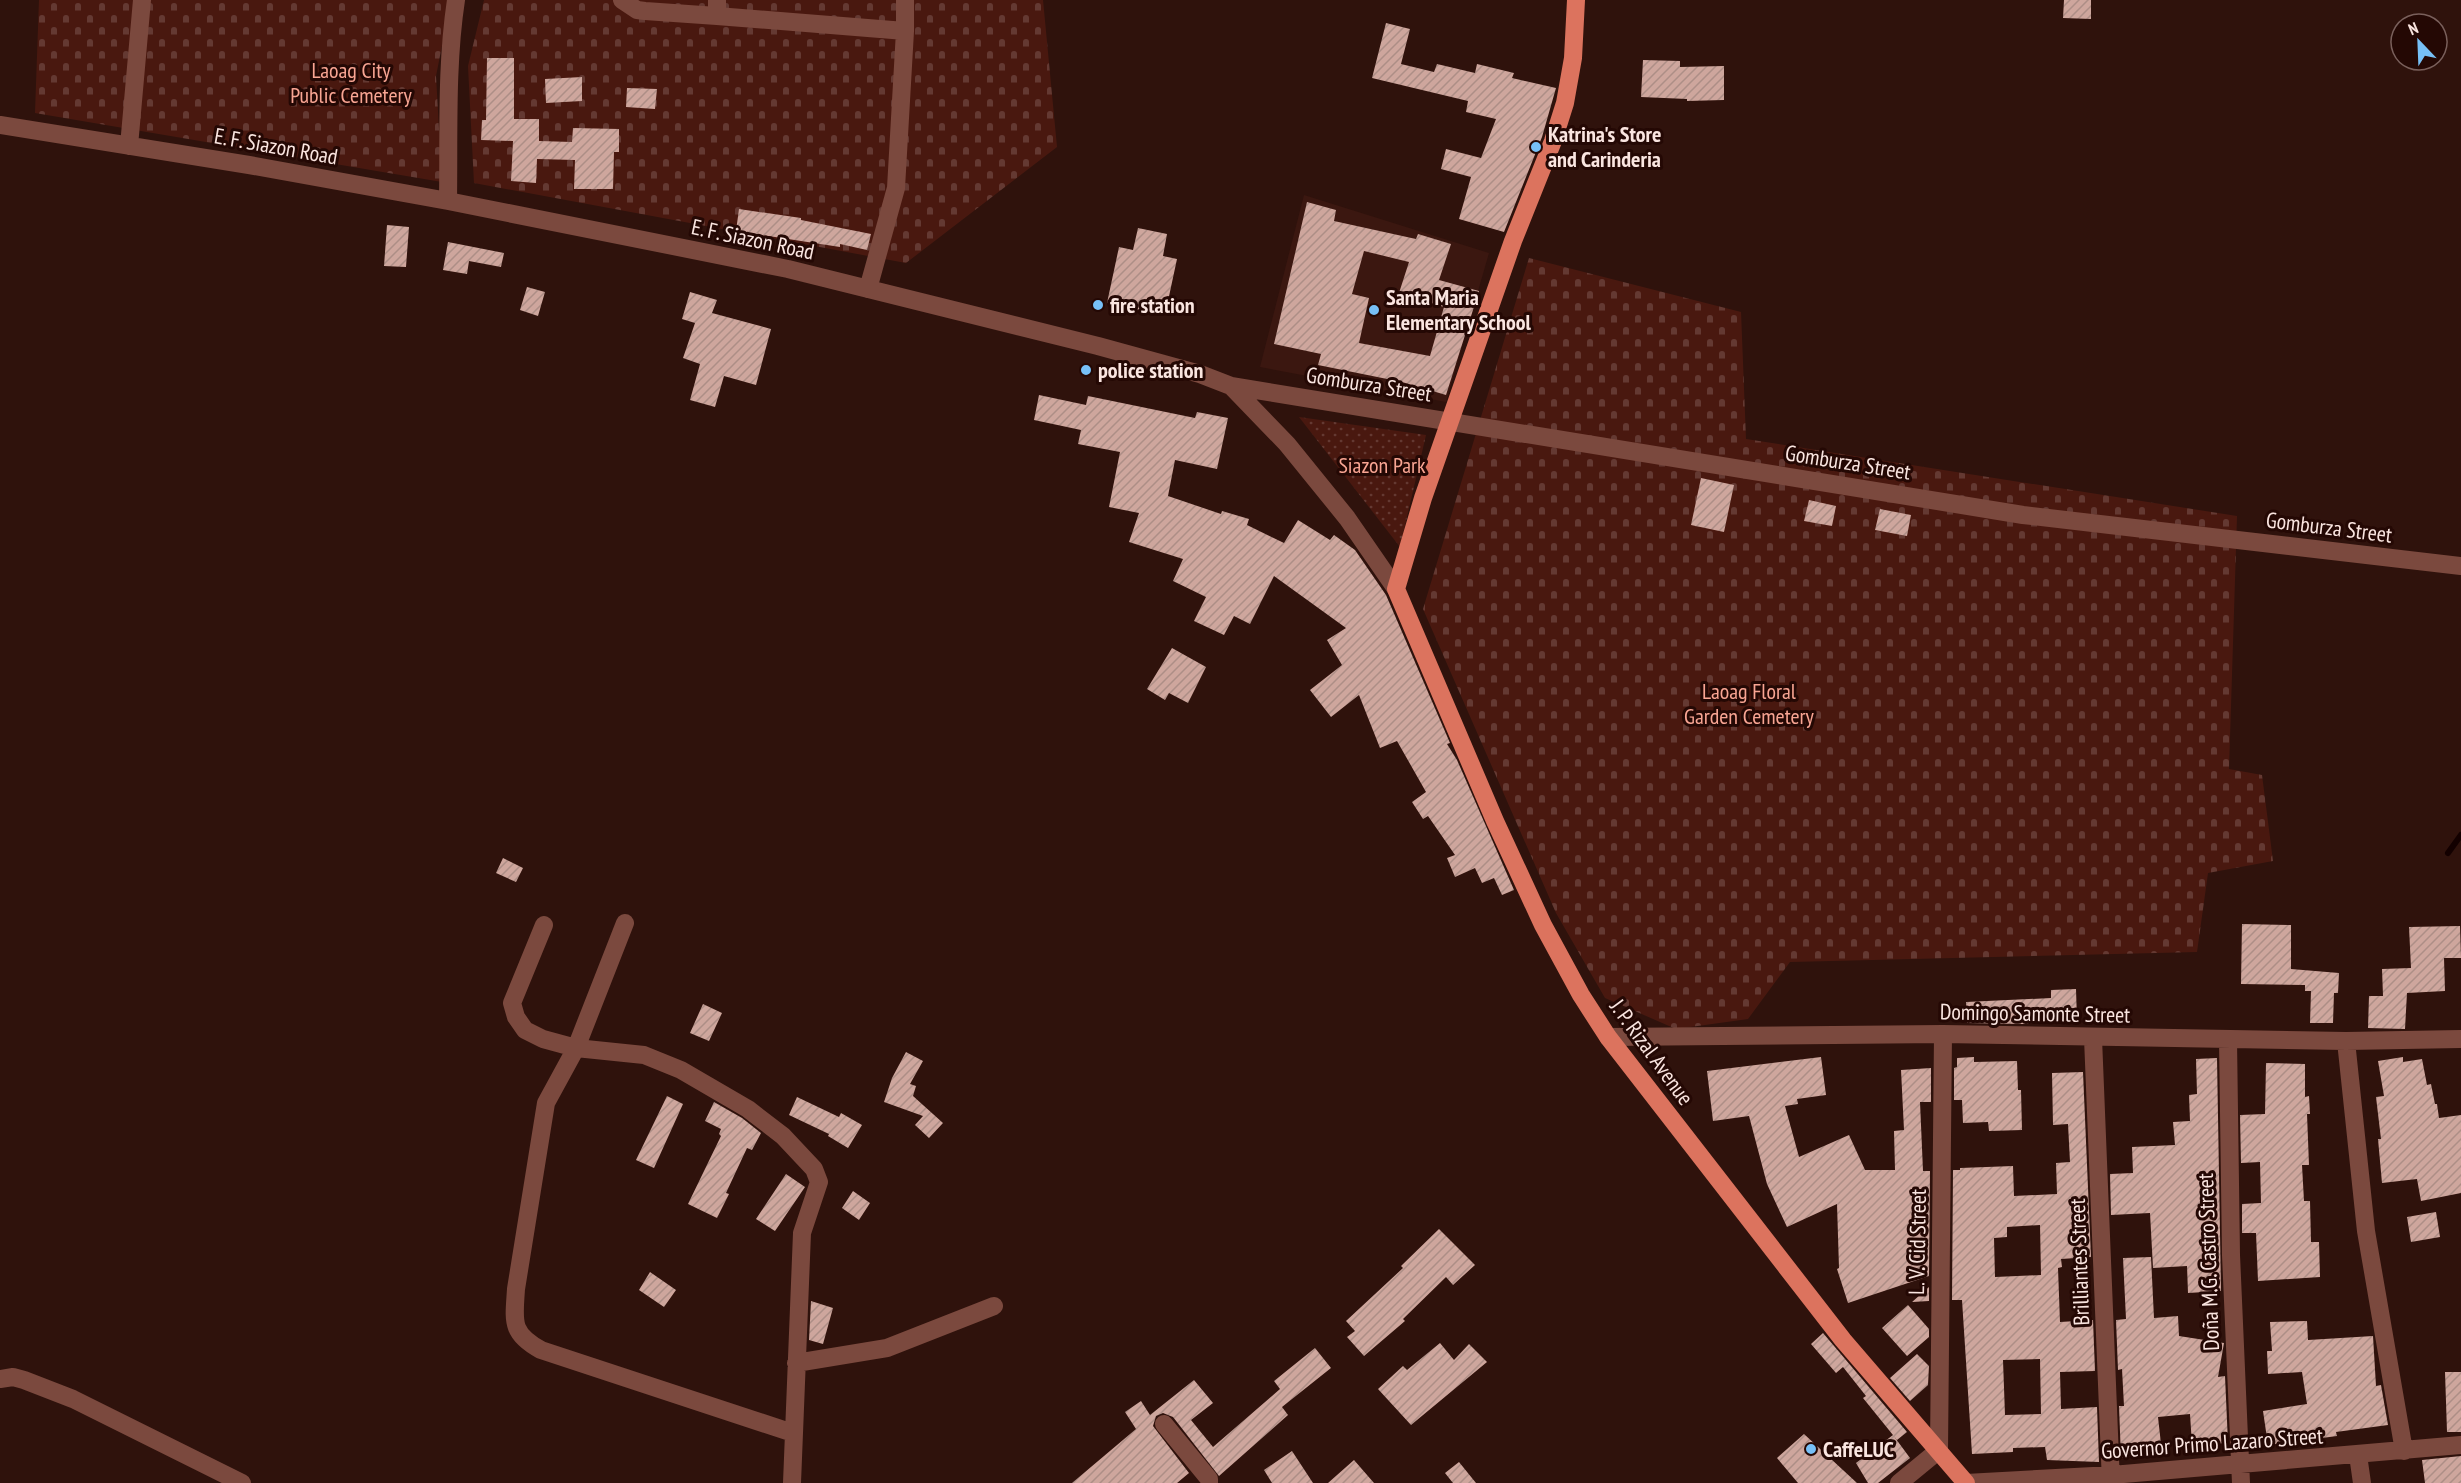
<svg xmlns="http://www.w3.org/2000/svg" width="2461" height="1483" viewBox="0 0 2461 1483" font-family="'PT Sans Narrow',sans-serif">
  <defs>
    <pattern id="cemetery-stones" width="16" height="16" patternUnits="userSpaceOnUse" patternTransform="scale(1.5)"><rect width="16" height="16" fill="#49180f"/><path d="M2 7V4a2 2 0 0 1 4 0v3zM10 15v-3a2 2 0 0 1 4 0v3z" fill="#643932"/></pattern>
    <pattern id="park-dots" width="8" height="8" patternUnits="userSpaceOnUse" patternTransform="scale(1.5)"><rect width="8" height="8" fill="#49180f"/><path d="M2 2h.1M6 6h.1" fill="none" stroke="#643932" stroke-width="1.8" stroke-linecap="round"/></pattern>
    <pattern id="building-hatch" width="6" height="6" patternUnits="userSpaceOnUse" patternTransform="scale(1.5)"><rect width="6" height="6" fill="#cea69d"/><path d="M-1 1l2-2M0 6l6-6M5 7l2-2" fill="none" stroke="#ad8e86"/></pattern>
  </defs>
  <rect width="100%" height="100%" fill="#2f120c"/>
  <!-- built -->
  <path fill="#3b1710" d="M1304 195 1489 253 1446 402 1260 367Z"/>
  <!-- cemetery -->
  <path fill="url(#cemetery-stones)" d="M39 0H451L436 76 442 182 35 113Z
    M484 0H1043L1057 147 906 263 474 183 468 66Z
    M1529 258 1741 312 1746 439 2237 516 2229 769 2262 775 2273 861 2208 873 2197 952 1790 962 1748 1019 1676 1029 1605 998 1556 913 1423 609Z"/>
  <!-- park -->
  <path fill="url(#park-dots)" d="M1299 417 1426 435 1400 547Z"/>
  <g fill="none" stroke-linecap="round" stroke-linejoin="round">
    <!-- stream -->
    <path stroke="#130000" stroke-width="6" d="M2448 853 2461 835"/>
  </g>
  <!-- building -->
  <path fill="url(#building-hatch)" fill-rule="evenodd" d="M2064 0H2091V19L2063 18Z
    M1386 23 1410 29 1401 64 1434 72 1437 64 1475 73 1477 64 1514 73 1512 78 1556 88 1542 137 1504 232 1459 219 1471 177 1441 169 1446 149 1481 158 1496 119 1466 112 1468 101 1372 78Z
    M487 58H514V119H539V141L572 142 573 128 619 129V152H614L613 189H574L575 160 537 159 536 183 511 181 513 141 481 140 482 120H486Z
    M1643 60 1680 61V67L1724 66V100L1687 101V99L1641 97Z
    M582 77V101L546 103 545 79Z
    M627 88 657 89 655 109 626 107Z
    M1307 202 1336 210 1334 221 1416 239 1418 234 1451 244 1439 280 1479 291 1446 395 1402 382 1318 365 1321 354 1274 344ZM1364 251 1409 262 1399 293 1444 307 1430 356 1359 343 1369 298 1352 294Z
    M739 209 801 218V220L871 234 867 250 840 244V247L736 231Z
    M387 225 409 227 406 267 384 266Z
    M1138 228 1167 234 1163 256 1177 259 1165 315 1107 303 1119 247 1133 250Z
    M448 242 504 253 501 267 469 261 467 274 443 270Z
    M527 287 545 292 538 316 520 310Z
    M690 292 717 300 712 313 771 329 756 385 724 376 715 407 690 400 700 364 683 358 695 323 682 319Z
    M1039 395 1086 405 1088 396 1195 418 1197 412 1228 418 1217 469 1175 460 1168 496 1221 514 1222 511 1249 519 1247 525 1284 543 1298 520 1330 540 1334 535 1355 550 1386 595 1450 743 1447 744 1457 760 1514 890 1502 895 1494 878 1482 883 1475 868 1455 877 1447 858 1455 855 1428 816 1423 819 1412 802 1426 792 1397 741 1380 748 1359 695 1331 717 1310 690 1342 665 1327 640 1346 628 1274 576 1250 624 1234 616 1224 635 1194 621 1206 597 1173 581 1183 559 1129 542 1139 513 1109 507 1120 452 1078 444 1081 430 1034 420Z
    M1701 478 1734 485 1724 532 1691 525Z
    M1809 500 1836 506 1832 526 1804 521Z
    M1880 509 1911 515 1907 536 1875 530Z
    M1172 648 1206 667 1188 703 1169 693 1165 700 1147 689Z
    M503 858 523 868 516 882 496 873Z
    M2242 924 2291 925V969L2339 973 2338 993H2334L2333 1023H2310L2311 991H2305V985L2241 984Z
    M2460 926 2461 958H2444L2445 991 2407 993 2405 1029 2368 1028 2369 996H2383L2382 969 2411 968 2409 927Z
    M2076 989 2077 1020 2023 1024 1967 1023 1966 1002 2051 998V990Z
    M703 1004 722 1013 709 1041 690 1033Z
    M906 1052 923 1061 910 1084 916 1086 913 1096 943 1123 929 1138 915 1125 923 1116 884 1102 892 1078Z
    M1821 1057 1826 1095 1797 1099 1798 1104 1785 1106 1799 1157 1849 1135 1865 1170H1895L1894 1131 1904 1130 1901 1070 1931 1068V1102H1920L1923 1171H1930L1929 1276 1848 1303 1837 1269 1839 1268 1837 1204 1787 1227 1767 1184 1749 1116 1713 1121 1707 1071Z
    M1974 1057V1062L2017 1061 2018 1090H2021L2022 1130 1989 1131 1988 1122 1963 1123 1962 1100H1954V1068L1957 1067V1058Z
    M2403 1057V1062L2422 1059 2427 1085 2431 1084 2435 1104H2437L2439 1118 2461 1115V1193L2421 1201 2417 1179 2382 1183 2378 1139H2381L2376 1097 2384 1096 2378 1061Z
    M2217 1058 2221 1291 2188 1293 2187 1266 2153 1268 2150 1213 2111 1215 2110 1174 2133 1173 2132 1147 2175 1145 2173 1122 2190 1121 2189 1095 2197 1094 2196 1059Z
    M2266 1063 2305 1064V1097L2309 1096 2310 1114H2307L2309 1165H2302L2304 1201H2310L2311 1242H2319L2320 1277 2258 1281 2256 1233H2242V1204L2261 1203 2260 1162 2241 1163 2240 1115 2265 1114Z
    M2083 1072 2091 1257 2061 1259 2062 1267 2058 1268 2060 1322 2093 1320 2095 1371 2060 1372 2061 1409 2097 1407 2099 1462 2047 1460 2045 1447 2013 1448V1452L1972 1454 1962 1300H1952L1953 1170H1960V1168L2013 1166 2014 1196 2057 1194 2056 1163 2070 1162 2068 1124 2053 1125 2052 1073ZM2040 1225 2041 1275 1995 1277 1994 1238 2007 1237V1227ZM2040 1359 2041 1414 2005 1415 2003 1360Z
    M667 1096 683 1104 654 1168 636 1160Z
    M797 1097 839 1117 841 1113 862 1125 848 1148 828 1136 829 1134 789 1115Z
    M714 1102 742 1118 761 1133 752 1150 747 1148 726 1193 729 1194 717 1218 688 1204 721 1136 719 1134 721 1129 705 1121Z
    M786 1174 805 1187 775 1231 756 1219Z
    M853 1191 870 1203 859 1220 842 1208Z
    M2436 1212 2440 1237 2411 1242 2407 1217Z
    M1439 1229 1475 1265 1453 1285 1446 1277 1403 1319 1405 1321 1364 1356 1347 1337 1355 1331 1346 1321 1403 1268 1401 1266Z
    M2151 1257 2154 1318 2178 1316 2179 1336 2224 1343 2218 1377 2225 1376 2228 1443 2192 1445 2190 1414 2158 1417 2162 1453 2121 1458 2119 1406H2124L2122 1369 2118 1370 2116 1320 2126 1319 2123 1258Z
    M650 1272 676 1290 664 1307 639 1290Z
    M1929 1287V1301L1912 1302Z
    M811 1301 833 1308 823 1344 809 1340Z
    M1908 1305 1929 1329V1337L1907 1356 1882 1328Z
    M2307 1321 2308 1340 2373 1336 2376 1386 2381 1385 2388 1425 2336 1432 2337 1436 2268 1445 2263 1411 2307 1404 2302 1372 2268 1374 2267 1351H2272L2270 1322Z
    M1823 1333 1907 1432 1897 1440 1863 1398 1866 1396 1843 1367 1836 1373 1811 1344Z
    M1440 1343 1454 1360 1469 1344 1487 1362 1411 1425 1378 1389 1403 1366 1407 1370Z
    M1315 1348 1331 1368 1282 1407 1288 1415 1219 1476 1173 1417 1163 1413 1156 1416 1153 1426 1189 1473 1177 1483H1072L1136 1429 1125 1412 1141 1401 1150 1415 1194 1380 1213 1403 1191 1420 1213 1447 1280 1389 1274 1381Z
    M1917 1354 1929 1366 1928 1385 1910 1401 1890 1378Z
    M2445 1372H2461V1432H2447Z
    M1804 1434 1857 1483H1798L1777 1458Z
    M1893 1435 1910 1458 1878 1483H1868L1856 1463Z
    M1292 1451 1313 1483H1272L1264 1470Z
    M2461 1456V1483H2425L2422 1460Z
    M1354 1460 1374 1483H1328Z
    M1459 1462 1476 1483H1453L1445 1473Z"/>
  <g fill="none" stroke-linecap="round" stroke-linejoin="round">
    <!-- minor -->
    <path stroke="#7b493e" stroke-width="18" d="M622 0 637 10 645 11 717 16
      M717 0V16L905 31
      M0 125 249 165 448 201 788 269 1098 346 1200 374 1231 386 1287 444 1347 518 1396 589
      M129 146 142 0
      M448 201C449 134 446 66 456 0
      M868 289 896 188 905 31V0
      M1231 386 2023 515 2461 566
      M625 923 576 1048 546 1103 516 1289C514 1321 510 1333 541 1350L793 1433
      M544 925 512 1003 516 1017 525 1030 543 1039 576 1048 644 1055 681 1070 748 1109 783 1136 814 1169 819 1182 802 1233 792 1483
      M1608 1037 1943 1034 2346 1041 2461 1039
      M2093 1038 2111 1483
      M2228 1040 2231 1255 2241 1483
      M2346 1041 2366 1231 2404 1451
      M796 1363 887 1348 994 1306
      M0 1379 13 1377 24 1380 73 1399 242 1483
      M1164 1424 1209 1479V1483
      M2358 1455 2362 1483
      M1899 1483 1939 1450 1943 1034
      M1966 1483 2112 1475 2461 1445"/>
    <!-- major -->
    <path stroke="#dc735e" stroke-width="18" d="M1576 0 1573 58 1565 103 1553 141 1513 241 1423 498 1396 589 1495 821 1543 925 1581 995 1608 1037 1843 1340 1966 1483"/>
  </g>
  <!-- markers -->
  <g fill="#77c0f7" stroke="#240804" stroke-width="2">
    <circle cx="1536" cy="147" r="6"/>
    <circle cx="1098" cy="305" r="6"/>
    <circle cx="1374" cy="310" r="6"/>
    <circle cx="1086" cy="370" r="6"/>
    <circle cx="1811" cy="1449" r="6"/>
  </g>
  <g text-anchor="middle" stroke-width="6" stroke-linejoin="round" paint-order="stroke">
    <!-- park labels -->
    <g font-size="22" fill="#f9a593" stroke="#240804">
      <text x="351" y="78">Laoag City<tspan x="351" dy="25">Public Cemetery</tspan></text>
      <text x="1382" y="473">Siazon Park</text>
      <text x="1749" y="699">Laoag Floral<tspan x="1749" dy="25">Garden Cemetery</tspan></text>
    </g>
    <!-- poi labels -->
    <g font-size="22" font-weight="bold" fill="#fae5e0" stroke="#240804" text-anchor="start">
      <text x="1548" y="142">Katrina's Store<tspan x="1548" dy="25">and Carinderia</tspan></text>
      <text x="1386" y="305">Santa Maria<tspan x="1386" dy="25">Elementary School</tspan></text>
      <text x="1110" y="313">fire station</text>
      <text x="1098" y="378">police station</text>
      <text x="1823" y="1457">CaffeLUC</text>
    </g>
    <!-- street labels -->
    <g font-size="22" fill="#fae5e0" stroke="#240804">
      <text transform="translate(276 146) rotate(10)" y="8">E. F. Siazon Road</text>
      <text transform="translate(753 239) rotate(12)" y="8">E. F. Siazon Road</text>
      <text transform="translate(1369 384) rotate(9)" y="8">Gomburza Street</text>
      <text transform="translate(1848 462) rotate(9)" y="8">Gomburza Street</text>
      <text transform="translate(2329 527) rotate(7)" y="8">Gomburza Street</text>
      <text transform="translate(2035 1013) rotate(1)" y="8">Domingo Samonte Street</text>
      <text transform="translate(1652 1052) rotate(54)" y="8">J. P. Rizal Avenue</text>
      <text transform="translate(1917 1242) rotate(-89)" y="8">L. V. Cid Street</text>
      <text transform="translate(2079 1262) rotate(-92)" y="8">Brilliantes Street</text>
      <text transform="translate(2208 1262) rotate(-92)" y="8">Doña M.G. Castro Street</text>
      <text transform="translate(2212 1443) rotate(-4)" y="8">Governor Primo Lazaro Street</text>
    </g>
  </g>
  <!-- north arrow -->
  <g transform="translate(2419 42) rotate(337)"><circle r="28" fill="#240804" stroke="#7a605c" stroke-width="1.5"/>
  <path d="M0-4.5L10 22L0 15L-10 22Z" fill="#77c0f7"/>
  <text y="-9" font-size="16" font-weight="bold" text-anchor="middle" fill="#fae5e0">N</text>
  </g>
</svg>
